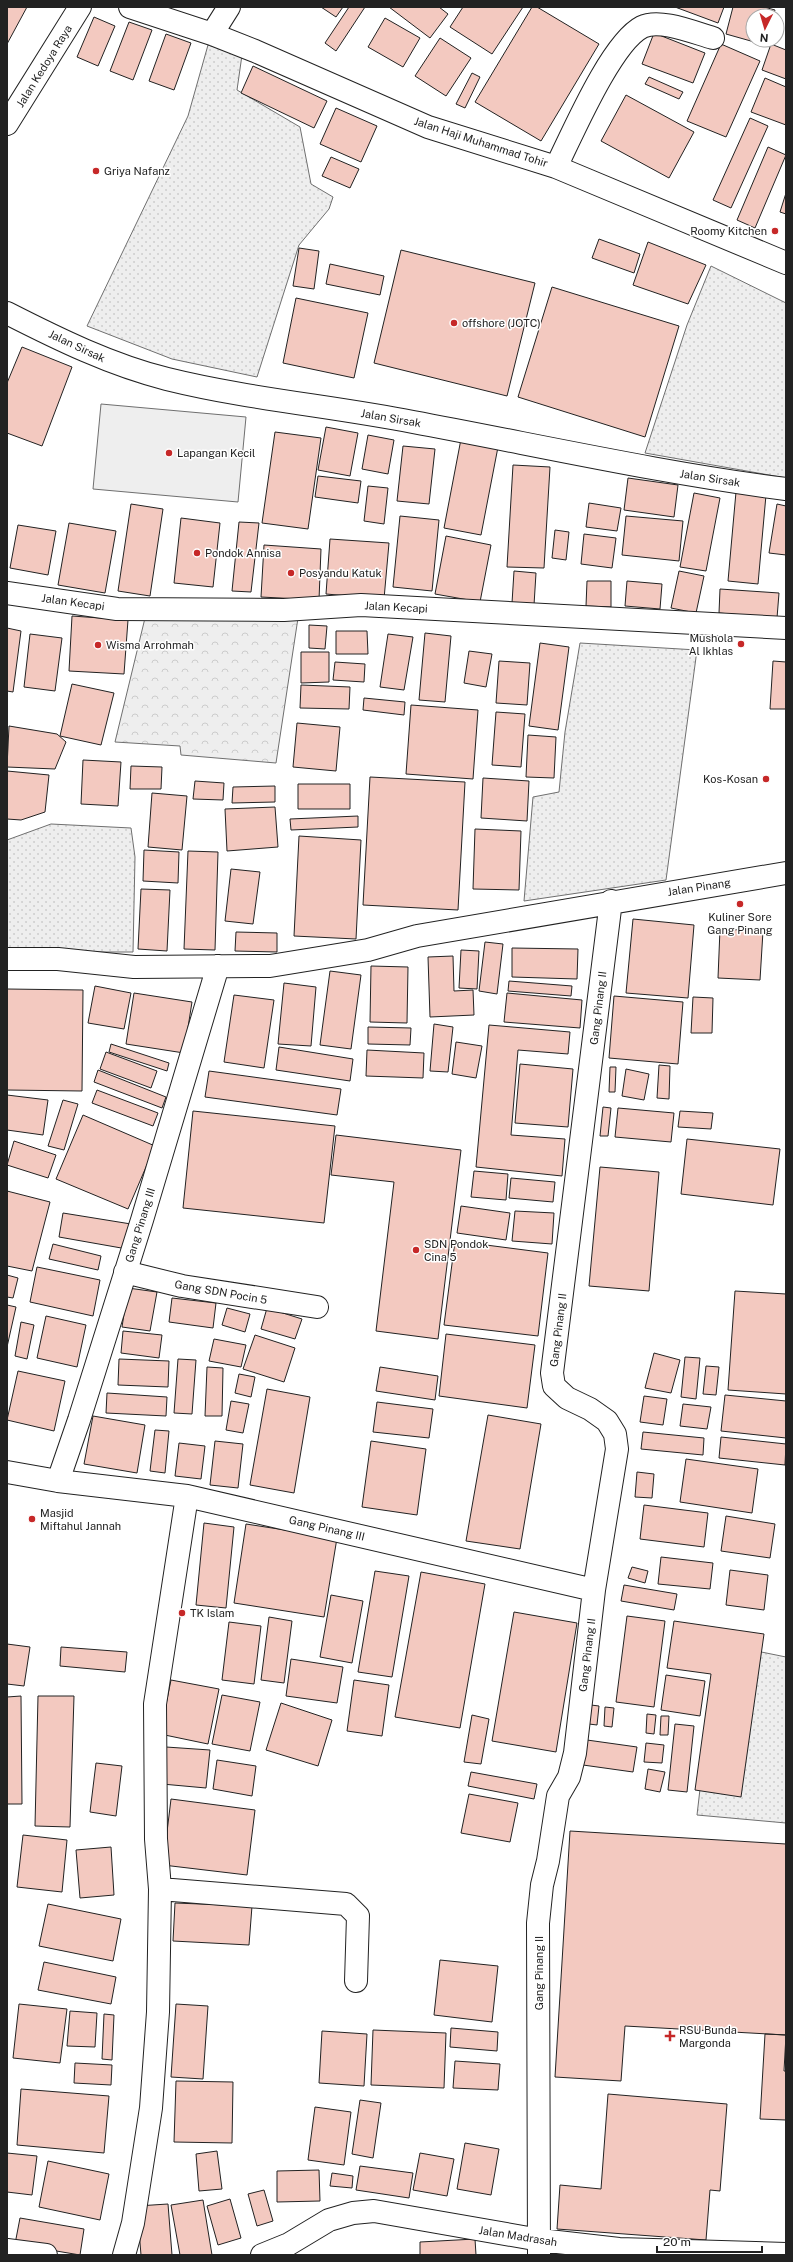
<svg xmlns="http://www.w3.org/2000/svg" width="793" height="2262" viewBox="0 0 793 2262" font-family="'Public Sans',sans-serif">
  <defs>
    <pattern id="grass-dots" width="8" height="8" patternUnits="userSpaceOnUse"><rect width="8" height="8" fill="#eee"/><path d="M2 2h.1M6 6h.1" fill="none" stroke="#ccc" stroke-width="1.8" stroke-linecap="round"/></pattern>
    <pattern id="forest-crowns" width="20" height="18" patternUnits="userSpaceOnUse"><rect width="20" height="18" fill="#eee"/><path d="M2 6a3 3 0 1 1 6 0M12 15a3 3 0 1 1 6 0" fill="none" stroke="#ccc"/></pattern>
  </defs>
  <rect width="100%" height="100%" fill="#fff"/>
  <!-- grass -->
  <path fill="url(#grass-dots)" stroke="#6f6f6f" d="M208 45 242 55 237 90 300 127 311 184 333 197 329 209 299 245 257 377 172 359 87 326 188 116Z
    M711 266 786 303V478L645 453 687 325Z
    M580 643 697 650 666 880 524 901 533 797 559 792 565 732Z
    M51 824 131 828 135 857 133 952H7V840Z
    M717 1643 786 1657V1823L697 1815Z"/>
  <!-- forest -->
  <path fill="url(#forest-crowns)" stroke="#6f6f6f" d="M145 618H298L276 763 181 755 180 746 115 742Z"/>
  <!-- pitch -->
  <path fill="#eee" stroke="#6f6f6f" d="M101 404 246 417 238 502 93 489Z"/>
  <!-- building -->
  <path fill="#f3c9c0" stroke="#222" d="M7 7H27L7 44Z
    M321 7H343L336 17Z
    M349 7H365L336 51 325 43Z
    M389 7H439L448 14 430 38Z
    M463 7H523L492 54 450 27Z
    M532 7H537L599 44 541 141 475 102Z
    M675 7H724L718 23Z
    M733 7H764L775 10 773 16H753V40H767L765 45 726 34Z
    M94 17 115 26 98 66 77 57Z
    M385 18 420 38 403 67 368 47Z
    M129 22 152 30 133 80 110 71Z
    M654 33 705 53 693 83 642 64Z
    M166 34 191 43 174 90 149 81Z
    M440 38 471 58 446 96 415 76Z
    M721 44 760 61 726 137 687 121Z
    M771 44 786 50V79L762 70Z
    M253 66 327 101 314 128 241 93Z
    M472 73 480 77 465 108 456 104Z
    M649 77 683 92 679 99 645 84Z
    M765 78 786 87V125L751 112Z
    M626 95 694 132 669 178 601 141Z
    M336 108 377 126 361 162 320 144Z
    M750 118 768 126 731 208 713 200Z
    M768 147 786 155 755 228 737 220Z
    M331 157 359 169 350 188 322 176Z
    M786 193V214L780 212Z
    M599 239 640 254 634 273 592 258Z
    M648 242 706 265 688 304 633 285Z
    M299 248 319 251 314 289 293 286Z
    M401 250 535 283 507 396 374 363Z
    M330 264 384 276 380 295 326 284Z
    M552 287 679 326 645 437 518 397Z
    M296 298 368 313 354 378 283 363Z
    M22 347 72 367 42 446 7 433V383Z
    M326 427 358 433 350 476 318 470Z
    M275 432 321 438 308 529 262 523Z
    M368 435 394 440 388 474 362 469Z
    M461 439 498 447 481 535 444 528Z
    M403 446 435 449 429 504 397 501Z
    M513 465 550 467 544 568 507 567Z
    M318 476 361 481 358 503 315 497Z
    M628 478 678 485 674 517 624 510Z
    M368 486 388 488 384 524 364 521Z
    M736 492 766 495 758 584 728 581Z
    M694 493 720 498 706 571 680 567Z
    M589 503 621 508 617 531 586 527Z
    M131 504 163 509 150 596 118 591Z
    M777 504 786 506V555L769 553Z
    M400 516 439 520 432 591 393 587Z
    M626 516 683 521 679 561 622 555Z
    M181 518 220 523 213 587 174 583Z
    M239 522 259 523 251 592 232 591Z
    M69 523 116 531 105 593 58 585Z
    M18 525 56 531 48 575 10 568Z
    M555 530 569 532 566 560 552 558Z
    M584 534 616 538 612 568 581 564Z
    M446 536 491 545 480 602 435 594Z
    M330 539 389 543 384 599 326 594Z
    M264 545 321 549 319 600 261 597Z
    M514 571 536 573 534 605 512 603Z
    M679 571 704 576 696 613 671 608Z
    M587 581H611V607L586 606Z
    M627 581 662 584 660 609 625 606Z
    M720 589 779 593 777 618 719 613Z
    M72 616 128 620 124 674 69 671Z
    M309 625 327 626 325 649 309 648Z
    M7 628 21 631 13 692 7 691Z
    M336 631H367L368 654H336Z
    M425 633 451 636 445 702 419 700Z
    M30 634 62 638 55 691 24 687Z
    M388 634 413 637 404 690 380 687Z
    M540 643 569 647 558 730 529 726Z
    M469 651 492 654 486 687 464 683Z
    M301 652H329V682L301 683Z
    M499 661 530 663 527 705 496 703Z
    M773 661 786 662V709H770Z
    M335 662 365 664 364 682 333 680Z
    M72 684 114 693 101 745 60 736Z
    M301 685 350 687 349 709 300 708Z
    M364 698 405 702 404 715 363 710Z
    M411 705 478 710 473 779 406 774Z
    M496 712 525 714 521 767 492 765Z
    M297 723 340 727 336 771 293 767Z
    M9 726 57 734 66 742 55 769 7 767Z
    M528 735 556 737 554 778 526 777Z
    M83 760 121 762 118 806 81 804Z
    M131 766 162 767 161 789H130Z
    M7 771 49 775 45 812 21 820 7 819Z
    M370 777 465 782 458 910 363 905Z
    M483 778 529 781 527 821 481 818Z
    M195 781 224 783 223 800 193 799Z
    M298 784H350V809H298Z
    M275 786V802L232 803 233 787Z
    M152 793 187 796 182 850 148 847Z
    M275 807 278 847 227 851 225 809Z
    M358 816V827L291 830 290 819Z
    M475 829 521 831 519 890 473 889Z
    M299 836 361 840 356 939 294 936Z
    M144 850 179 852 178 883 143 881Z
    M188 851 218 852 215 950 184 949Z
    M231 869 260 872 253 924 225 921Z
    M141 889 170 890 167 951 138 949Z
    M633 919 694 925 688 998 626 993Z
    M720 929 763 931 760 980 718 978Z
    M236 932 277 933V952L235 951Z
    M485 942 503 944 497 994 479 991Z
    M512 948 578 949 577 979 512 977Z
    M461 950 479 951 477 989 459 988Z
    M453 956 454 991 473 990 474 1015 430 1017 428 957Z
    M371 966 408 967 407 1023 370 1022Z
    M330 971 361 975 351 1049 320 1045Z
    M509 981 572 986 571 996 508 991Z
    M284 983 316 987 311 1046 278 1044Z
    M95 986 131 993 124 1029 88 1023Z
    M7 989 83 990 82 1091 7 1090Z
    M134 993 192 1002 184 1053 126 1044Z
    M507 993 582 1000 580 1028 504 1022Z
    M234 995 274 1000 264 1068 224 1062Z
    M614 996 683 1002 678 1064 609 1058Z
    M693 997 713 998 712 1033H691Z
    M434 1024 453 1027 448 1072 430 1071Z
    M489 1025 570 1032 568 1054 518 1050 511 1135 565 1139 562 1176 476 1167Z
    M368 1027 411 1028 410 1045 368 1044Z
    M456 1042 482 1046 476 1078 452 1074Z
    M111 1044 169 1063 167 1071 109 1052Z
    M279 1047 353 1059 350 1081 276 1070Z
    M367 1050 424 1053 423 1078 366 1076Z
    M106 1052 157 1071 151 1088 100 1069Z
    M520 1064 573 1069 568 1127 515 1123Z
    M659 1065 670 1066 669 1099 657 1098Z
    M610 1067H616L615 1092H609Z
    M626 1069 649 1074 644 1100 622 1096Z
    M98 1070 166 1097 162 1108 94 1082Z
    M209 1071 341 1089 337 1115 205 1097Z
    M97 1090 158 1113 153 1126 92 1103Z
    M7 1095 48 1100 43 1135 7 1130Z
    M63 1100 78 1104 64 1150 48 1146Z
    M603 1107 611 1108 608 1136H600Z
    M618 1108 674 1113 671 1142 615 1137Z
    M193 1111 335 1126 324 1223 183 1208Z
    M680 1111 713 1113 711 1129 678 1127Z
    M83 1115 155 1146 128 1209 56 1179Z
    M336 1135 461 1150 438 1339 376 1331 394 1182 331 1175Z
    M687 1139 780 1149 773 1205 681 1194Z
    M14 1141 56 1155 48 1178 7 1165Z
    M600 1167 659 1172 649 1291 589 1286Z
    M474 1171 508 1174 506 1200 471 1197Z
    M511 1178 555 1182 553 1202 509 1198Z
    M7 1191 50 1202 32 1271 7 1266Z
    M461 1206 510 1213 506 1240 457 1233Z
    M515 1211 554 1213 552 1244 512 1241Z
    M63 1213 131 1224 127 1249 59 1237Z
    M455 1241 548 1253 538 1336 444 1325Z
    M53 1244 101 1256 98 1270 49 1259Z
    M37 1267 100 1280 93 1316 30 1302Z
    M7 1275 18 1278 13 1298 7 1297Z
    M128 1288 157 1292 150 1331 122 1327Z
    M735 1291 786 1294V1394L728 1390Z
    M172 1298 216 1303 213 1328 169 1322Z
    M7 1305 16 1307 7 1347Z
    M227 1308 250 1314 245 1332 222 1325Z
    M267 1308 302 1319 295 1339 261 1329Z
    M46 1316 86 1325 77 1367 37 1358Z
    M21 1322 34 1325 27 1359 15 1356Z
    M123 1331 162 1335 159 1358 121 1353Z
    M446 1334 535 1345 527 1408 439 1396Z
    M255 1335 295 1348 284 1382 243 1369Z
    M214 1339 246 1345 241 1367 209 1361Z
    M654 1353 680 1360 671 1393 645 1388Z
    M685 1357 700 1358 696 1399 681 1397Z
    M119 1359 169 1361 168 1387 118 1385Z
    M178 1359 196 1360 192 1414 174 1413Z
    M706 1366 719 1367 716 1395 703 1394Z
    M207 1367 223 1368 222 1416H205Z
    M380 1367 438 1376 435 1400 376 1391Z
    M18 1371 65 1381 54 1431 7 1420Z
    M239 1374 255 1377 251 1397 235 1393Z
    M267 1389 310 1397 294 1493 250 1485Z
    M107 1393 167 1397 166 1416 106 1413Z
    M725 1395 786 1401V1438L721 1431Z
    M644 1396 667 1399 663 1425 640 1422Z
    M231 1401 249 1404 243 1433 226 1430Z
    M377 1402 433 1409 429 1438 373 1432Z
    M683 1404 711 1407 707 1429 680 1426Z
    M488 1415 541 1424 520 1549 466 1541Z
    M93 1416 145 1425 137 1473 84 1464Z
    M155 1430 169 1431 165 1473 150 1471Z
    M643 1432 704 1438 703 1455 641 1449Z
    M721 1437 786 1444 785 1465 719 1458Z
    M215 1441 243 1444 238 1488 210 1485Z
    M371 1441 426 1449 417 1515 362 1507Z
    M179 1443 205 1446 201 1479 175 1476Z
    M686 1459 758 1469 752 1513 680 1502Z
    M637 1472 654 1474 652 1498 635 1497Z
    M644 1505 708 1513 704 1547 640 1539Z
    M726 1516 775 1524 770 1558 721 1551Z
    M204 1523 234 1527 226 1608 196 1605Z
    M246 1524 337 1538 324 1617 234 1603Z
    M661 1557 713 1563 710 1589 658 1584Z
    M632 1567 648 1571 645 1583 628 1578Z
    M730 1570 768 1575 764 1610 726 1605Z
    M375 1571 409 1576 392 1677 358 1672Z
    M421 1572 485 1584 460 1728 395 1717Z
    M624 1585 677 1594 674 1610 621 1601Z
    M331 1595 363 1601 352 1663 320 1657Z
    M514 1612 577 1623 556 1752 492 1741Z
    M627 1616 665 1621 654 1707 616 1702Z
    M269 1617 292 1621 284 1683 261 1680Z
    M674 1621 764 1634 741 1797 695 1790 711 1674 667 1668Z
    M229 1622 261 1626 254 1684 222 1680Z
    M7 1644 30 1647 24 1686 7 1684Z
    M61 1647 127 1652 125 1672 60 1666Z
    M291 1659 343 1667 337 1703 286 1696Z
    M666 1675 705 1681 700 1716 661 1710Z
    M171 1680 219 1689 208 1744 160 1734Z
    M354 1680 389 1685 382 1736 347 1731Z
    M222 1695 260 1702 250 1751 212 1744Z
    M21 1696 22 1804H7V1697Z
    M38 1696H74L70 1827 35 1826Z
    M281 1703 332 1720 318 1766 266 1750Z
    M591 1705 599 1706 597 1725 589 1724Z
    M605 1707 614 1708 612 1727 604 1726Z
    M647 1714 656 1715 654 1734 646 1733Z
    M472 1715 489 1719 481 1764 464 1762Z
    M661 1716H669L668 1735H660Z
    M675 1724 694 1726 687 1792 668 1790Z
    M587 1740 637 1747 633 1772 583 1765Z
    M646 1743 664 1745 662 1763 644 1762Z
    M166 1747 210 1750 206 1788 162 1784Z
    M217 1760 256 1766 252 1796 213 1789Z
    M96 1763 122 1766 116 1816 90 1812Z
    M648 1769 665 1772 660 1792 645 1789Z
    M471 1772 537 1784 534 1799 468 1786Z
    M469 1794 518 1803 510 1842 461 1833Z
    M171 1799 255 1810 247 1875 163 1865Z
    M570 1831 786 1844V2035L625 2026 621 2081 555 2077Z
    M23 1835 67 1840 62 1892 17 1887Z
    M111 1847 114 1895 80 1898 76 1850Z
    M175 1903 252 1906 249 1945 173 1941Z
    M48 1904 121 1919 113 1961 39 1946Z
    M440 1960 498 1966 492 2022 434 2015Z
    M44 1962 116 1977 111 2004 38 1990Z
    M19 2004 67 2009 60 2063 13 2058Z
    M176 2004 208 2006 203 2079 171 2077Z
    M70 2011 97 2013 95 2047 67 2046Z
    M104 2014 114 2015 112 2060 102 2059Z
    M451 2028 498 2032 497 2051 450 2047Z
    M373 2030 446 2033 444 2088 371 2085Z
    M322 2031 367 2034 364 2086 319 2083Z
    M765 2034 786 2035 784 2071H786V2120L760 2119Z
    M455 2061 500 2064 498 2090 453 2088Z
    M75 2063 112 2065 111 2085 74 2083Z
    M176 2081 233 2082 232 2143 174 2142Z
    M21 2089 109 2096 104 2153 17 2145Z
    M608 2094 727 2104 720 2191 710 2190 706 2240 557 2229 560 2185 601 2189Z
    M360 2100 381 2103 373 2158 352 2154Z
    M315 2107 351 2112 344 2165 308 2160Z
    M465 2143 499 2149 491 2195 457 2189Z
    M217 2151 222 2189 199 2191 196 2154Z
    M7 2153 37 2156 32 2195 7 2192Z
    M420 2153 454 2159 447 2196 413 2190Z
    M48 2161 109 2174 100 2220 39 2207Z
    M360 2166 413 2173 409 2198 356 2190Z
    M319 2170 320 2201 277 2202V2171Z
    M332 2173 353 2176 352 2188 330 2186Z
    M264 2190 273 2221 257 2226 248 2194Z
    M230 2199 241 2238 218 2245 207 2206Z
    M203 2200 212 2255H180L171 2205Z
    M168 2204 172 2255H141L137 2206Z
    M20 2218 84 2229 80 2255 15 2244Z
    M475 2239 476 2255H420V2242Z"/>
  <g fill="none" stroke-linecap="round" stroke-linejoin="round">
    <!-- minor casing -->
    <g stroke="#222" stroke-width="24">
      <path id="minor" d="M130 7 212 34 255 51 428 127 556 167 786 263
        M212 34 229 7
        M7 124 80 7
        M556 167C572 135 611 43 642 27 660 18 695 33 713 38
        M7 313C58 339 111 365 167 379 248 399 331 406 413 422 537 445 661 473 786 489
        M7 593 117 609 284 610 361 605 786 628
        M7 959H58L134 967 270 966 368 950 417 936 786 873
        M125 1272 182 1286 317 1307
        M7 1472 58 1481 187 1496 594 1590
        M58 1481 79 1420 142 1220 218 966
        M160 1889 346 1904 358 1916 356 1981
        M7 2250 46 2255
        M124 2255 133 2223 151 2108 158 2012 160 1889 156 1839 155 1704 187 1496
        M262 2255 289 2244 329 2220 353 2213 374 2211 540 2240 619 2249 786 2254
        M539 2255 538 1923 542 1885 548 1861 558 1796 569 1777 575 1753 594 1590 617 1449 615 1434 607 1421 590 1409 567 1398 554 1386 552 1373 611 901"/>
    </g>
    <!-- minor -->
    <use href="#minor" stroke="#fff" stroke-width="22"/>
  </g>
  <!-- markers -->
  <g fill="#c62828" stroke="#fff" stroke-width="1.5">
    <circle cx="96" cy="171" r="4"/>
    <circle cx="775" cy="231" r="4"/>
    <circle cx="454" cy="323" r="4"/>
    <circle cx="169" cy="453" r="4"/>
    <circle cx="197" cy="553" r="4"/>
    <circle cx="291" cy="573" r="4"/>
    <circle cx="741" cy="644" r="4"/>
    <circle cx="98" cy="645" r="4"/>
    <circle cx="766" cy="779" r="4"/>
    <circle cx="740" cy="904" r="4"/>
    <circle cx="416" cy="1250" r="4"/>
    <circle cx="32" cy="1519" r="4"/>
    <circle cx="182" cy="1613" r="4"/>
    <path d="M668 2030h4v4h4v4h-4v4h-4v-4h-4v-4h4z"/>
  </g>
  <g text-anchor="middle" stroke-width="3" stroke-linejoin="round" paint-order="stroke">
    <!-- street labels -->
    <g font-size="11" fill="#222" stroke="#fff">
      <text transform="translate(44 66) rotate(-58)" y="4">Jalan Kedoya Raya</text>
      <text transform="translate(481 142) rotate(18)" y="4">Jalan Haji Muhammad Tohir</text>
      <text transform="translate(77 346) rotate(25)" y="4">Jalan Sirsak</text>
      <text transform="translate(391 418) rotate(10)" y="4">Jalan Sirsak</text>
      <text transform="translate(710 478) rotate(9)" y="4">Jalan Sirsak</text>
      <text transform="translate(73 602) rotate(8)" y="4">Jalan Kecapi</text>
      <text transform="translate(396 607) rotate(3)" y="4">Jalan Kecapi</text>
      <text transform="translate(699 887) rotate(-9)" y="4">Jalan Pinang</text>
      <text transform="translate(598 1008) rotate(-83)" y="4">Gang Pinang II</text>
      <text transform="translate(140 1225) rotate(-73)" y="4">Gang Pinang III</text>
      <text transform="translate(221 1292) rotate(10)" y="4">Gang SDN Pocin 5</text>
      <text transform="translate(558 1330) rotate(-83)" y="4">Gang Pinang II</text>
      <text transform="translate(327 1528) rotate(13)" y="4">Gang Pinang III</text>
      <text transform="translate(587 1655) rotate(-83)" y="4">Gang Pinang II</text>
      <text transform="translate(539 1973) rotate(-90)" y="4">Gang Pinang II</text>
      <text transform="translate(518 2236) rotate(9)" y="4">Jalan Madrasah</text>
    </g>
    <!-- poi labels -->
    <g font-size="11" fill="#222" stroke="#fff" text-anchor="start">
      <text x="104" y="175">Griya Nafanz</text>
      <text x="767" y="235" text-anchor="end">Roomy Kitchen</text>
      <text x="462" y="327">offshore (JOTC)</text>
      <text x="177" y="457">Lapangan Kecil</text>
      <text x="205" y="557">Pondok Annisa</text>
      <text x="299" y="577">Posyandu Katuk</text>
      <text x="733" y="642" text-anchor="end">Mushola<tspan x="733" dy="13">Al Ikhlas</tspan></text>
      <text x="106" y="649">Wisma Arrohmah</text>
      <text x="758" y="783" text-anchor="end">Kos-Kosan</text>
      <text x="740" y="921" text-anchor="middle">Kuliner Sore<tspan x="740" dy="13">Gang Pinang</tspan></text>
      <text x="424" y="1248">SDN Pondok<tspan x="424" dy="13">Cina 5</tspan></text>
      <text x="40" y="1517">Masjid<tspan x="40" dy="13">Miftahul Jannah</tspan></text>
      <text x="190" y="1617">TK Islam</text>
      <text x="679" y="2034">RSU Bunda<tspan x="679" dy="13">Margonda</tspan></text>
    </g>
  </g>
  <!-- border -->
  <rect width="793" height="2262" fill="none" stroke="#222222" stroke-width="16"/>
  <!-- north arrow -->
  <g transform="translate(765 28) rotate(185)"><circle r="19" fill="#ffffff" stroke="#a7a7a7"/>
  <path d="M0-3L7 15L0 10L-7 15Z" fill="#c62828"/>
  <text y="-6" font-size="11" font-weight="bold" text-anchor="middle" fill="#222222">N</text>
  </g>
  <!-- scale -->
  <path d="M657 2246v6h105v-6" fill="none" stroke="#222222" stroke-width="2"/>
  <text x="663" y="2246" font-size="12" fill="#222222" stroke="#ffffff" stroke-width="3" paint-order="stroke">20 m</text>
</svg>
